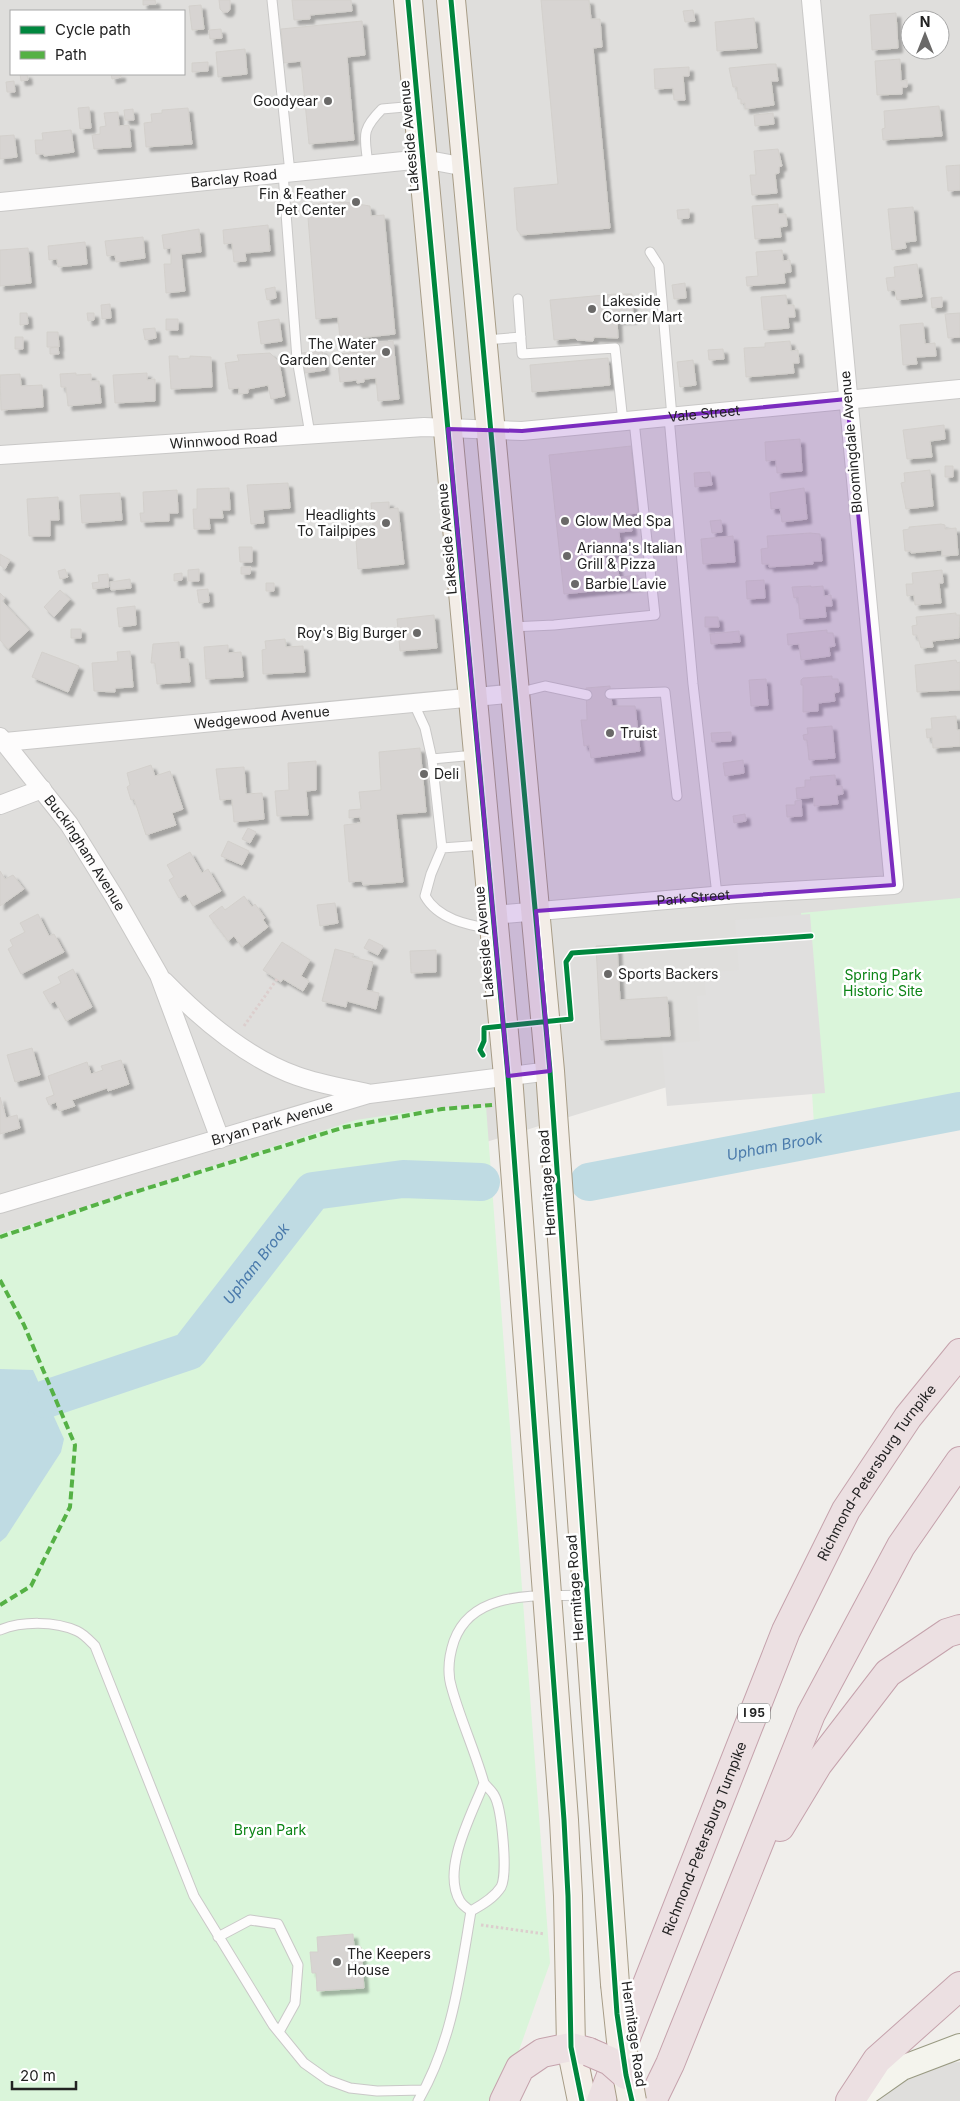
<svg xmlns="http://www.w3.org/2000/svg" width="960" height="2101" viewBox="0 0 960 2101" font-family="Inter,sans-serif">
  <defs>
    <filter id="shadow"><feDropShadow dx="4.5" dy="4.5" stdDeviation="1" flood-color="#0004"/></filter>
  </defs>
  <rect width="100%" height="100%" fill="#f0eeeb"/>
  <!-- residential -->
  <path fill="#dfdedc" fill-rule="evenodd" d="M0 0H960V998L164 1240 0 1239ZM11 11H184V74H11ZM910 20H940V50H910Z
    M960 2062V2101H856L907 2066Z"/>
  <!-- park -->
  <path fill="#daf5da" d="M960 898V1096L869 1111 814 1125 801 913Z
    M486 1106 550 1963 501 2101H0V1234L356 1120 436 1108Z"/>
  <!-- parking -->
  <path fill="#e0dfde" d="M810 914 825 1093 667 1106 662 1044 700 1041 697 996 706 995 704 973 739 970 735 920Z"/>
  <!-- water -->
  <path fill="#bfdbe3" d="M0 1369 33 1370 64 1439 61 1452 6 1537 0 1542Z"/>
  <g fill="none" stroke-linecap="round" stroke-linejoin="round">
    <!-- river -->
    <g stroke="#bfdbe3" stroke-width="38">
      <path id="s1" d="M589 1182 960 1111"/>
      <path id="s2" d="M46 1399 189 1351 313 1191 403 1179 481 1182"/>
    </g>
  </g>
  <!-- building -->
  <path fill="#d7d4d2" stroke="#d3d0cc" filter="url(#shadow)" d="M143 0H155L156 4 143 5Z
    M219 0H230V9L228 12H223L220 9Z
    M292 0H351L352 11 310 15V19L294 20Z
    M541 0H589L591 19H600L602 47 593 48 610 228 521 235 517 230 514 188 558 184Z
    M201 5 204 29 192 30 189 6Z
    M693 10 695 21 685 22 683 11Z
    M896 13 898 48 872 50 870 15Z
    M754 18 757 48 717 51 715 22Z
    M362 21 365 55 347 57 354 140 309 144 301 61 284 63 281 29Z
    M221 29 222 38 210 39 209 30Z
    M245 49 247 74 218 77 216 52Z
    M900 59 901 81 907 80V87H902V94L877 95 875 61Z
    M208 62V71L192 72V63Z
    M770 64H776L778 81H771L774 105 745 109V103L741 104V99H738L737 87H733L729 68Z
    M689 67V76H683L685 100H674L673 88 655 89 654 69Z
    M20 74H27L28 80 21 81Z
    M111 74H121V77L112 79Z
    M14 81 15 92H7L6 82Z
    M939 106 942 136 883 140 882 129 885 128 884 111Z
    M89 107 91 128 80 129 78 108Z
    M188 108 192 144 146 147 144 123 152 122 151 114 162 113V110Z
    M133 109 134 120H125L124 110Z
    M118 112 119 126 129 125 131 147 94 149 92 135 100 134V127L106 126 104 113Z
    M773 113 774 124 755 126 754 115Z
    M71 130 74 152 44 156V154H36L35 140H43L42 133Z
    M14 135 17 157 0 159V136Z
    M778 149 782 166 779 167V173L775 174 777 193 752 195 750 175H756L754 151Z
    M960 165V190L948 191 946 166Z
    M345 202 370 206 371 216 384 215 395 334 340 340 338 317 316 319 307 205Z
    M778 204V214H786L787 226 780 227 781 237 755 239 752 206Z
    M913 207 916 241 905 242 906 248 892 250 888 209Z
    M689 209V218L678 219 677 210Z
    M268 225 270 251 245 253 246 261 234 262 232 243 224 244 223 230Z
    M199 229 201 252 181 254 185 291 166 293 164 264H171V248L164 249 162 235Z
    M143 237 145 258 116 262 115 255 107 256 105 241Z
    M85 242 87 264 58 267 57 259 49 260 48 246Z
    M28 248 31 283 0 286V250Z
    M782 250 783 261 790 260 791 272 784 273 785 283 747 286 746 277 758 276 756 252Z
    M917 264 922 297 897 300 895 290 888 291 886 278 895 277 894 267Z
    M685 283 686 298 674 299 672 285Z
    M275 287 276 298 267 300 265 289Z
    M615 294H632L633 319 617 320 618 338 594 337 593 341 577 340 575 338 554 340 550 300Z
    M786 295 787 305H794L795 317H788L789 328 764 330 761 297Z
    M942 297V307L932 308 931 298Z
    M110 304 111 318 102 319 101 305Z
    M20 313H27L28 324 20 325Z
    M87 313H94V320L88 321Z
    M960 313V337L948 338 945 314Z
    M166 319H178V330H166Z
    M279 319 282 341 261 344 258 322Z
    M923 323 925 344 935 343 936 356 916 357 917 364 903 365 900 325Z
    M155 328 156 338 145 340 143 329Z
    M47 332H58L59 347H47Z
    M15 337H23V349H15Z
    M393 341 399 399 378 401 376 378 364 379V382L357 383V380L340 382 337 354 361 352 360 344Z
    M790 341 791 351 798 350 799 363H793L794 373 746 377 744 348 765 347V343Z
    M58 347 59 354H50V348Z
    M723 349 724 359 709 360 708 350Z
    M322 350 325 370 305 373 302 353Z
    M270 353 279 362 285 396 271 399 268 385 248 389V393L239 394V388L229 389 225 363 239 361 237 355Z
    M169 356H178V359L190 358V356L211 357 212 387 171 389Z
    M608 358 610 385 532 392 530 365Z
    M693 360 696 385 680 387 677 362Z
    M76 373V375L91 374V381H99L101 403 68 406 66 387H61L60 374Z
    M147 373V380L155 379V401L115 403 113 375Z
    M20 374 21 386 42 385 43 407 1 410 0 375Z
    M944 425 945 439 930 441 932 457 907 459 903 430Z
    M800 439 802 471 777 473 776 460 766 461 765 442Z
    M631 446 638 513 617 515 618 524 631 523 632 531 619 532 621 553 605 555V559L613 558 614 563H617L619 577 638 575 639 586 564 594 549 455Z
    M945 466H953V477H945Z
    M930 470 933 506 906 509 901 483 905 482 904 473Z
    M710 472 712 485 695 487 694 473Z
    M288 483 290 508 263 510 264 523 251 524 247 485Z
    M229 488 230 510H222L223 518H209L210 529H194L193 509H197V489Z
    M804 488 807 519 782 522 780 508 771 509 770 493Z
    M177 490 178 513H169V521L141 522 140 513H144L143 492Z
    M120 493 122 520 82 523 80 495Z
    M58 497 59 520H50V536H29L27 499Z
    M389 502V509L398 508 404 564 358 569 356 540 374 538 371 503Z
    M721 520 722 532 712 533 710 521Z
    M941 524 945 525V529L956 528 958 555 942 556V550L911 553V551H905L903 530 909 529V527Z
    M810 533 820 534 822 561H813V564L769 567V564H762L761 549 768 548 767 536Z
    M733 536 735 562 703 564 701 539Z
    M239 547H252V562H240Z
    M0 554 10 560 5 569 0 565Z
    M241 567H251L250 574H241Z
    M65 569 68 577 60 579 58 571Z
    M199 569V581H188V570Z
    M942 570 943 583H939L941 603 915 605 914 595 907 596 906 584H913L912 573Z
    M182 573V580L174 581V574Z
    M108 574 109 587 93 589 92 583 99 582 98 575Z
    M130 579 131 588 111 590 110 582Z
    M764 580 765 598 747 599 746 581Z
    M266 583H274V591H266Z
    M811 586V587L823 586 824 596 831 595 832 606H825L826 617 800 619 798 597 794 598 792 587Z
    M208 589 209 602 199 603 197 590Z
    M60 590 70 599 54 617 44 607Z
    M0 593 5 598 2 601 29 630 8 649 0 640Z
    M135 606 136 625 119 627 117 608Z
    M956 613V615H960L959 638 932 641 933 647 921 648 917 635H913L912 626 917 625 916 617Z
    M434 615 437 648 400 651 397 619Z
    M705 617H718L719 627H705Z
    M71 629H81V638H71Z
    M827 630V633H833L835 646 829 647 830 656 801 660 799 644 788 645 787 634Z
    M739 631 740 642 711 644 710 634Z
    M285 639 286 647 303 646 305 672 263 674 262 650 266 649 265 641Z
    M179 642 180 659H188L190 682 157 684 155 663H151L153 644Z
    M228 645V653L241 652 243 677 206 679 204 647Z
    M130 651 133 687 115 688V692L94 691 92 663 118 661 117 652Z
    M42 652 79 666 68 692 32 677Z
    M956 660 957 663 960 662V690L917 692 915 665Z
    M832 676V679H838L839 692 834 693 835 701 818 703V711L803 712V685H801V680L803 678Z
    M766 679 768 705 751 706 749 680Z
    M610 686 612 706H635L640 751 591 758 589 745 584 746 581 720H587L586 688Z
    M956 716 957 730H960V746L933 748 932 737 927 738 926 729H932L931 718Z
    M832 726 835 758 809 760 807 740H804L803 735 808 734 807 728Z
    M731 732V741L712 742 711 733Z
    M420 748 426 812 396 814 403 882 363 885 362 881 349 882 344 825 361 823 360 817 349 818V810L361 809 359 792 381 790 379 752Z
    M743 760 744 773 725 776 723 763Z
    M316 761V790L306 791 308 815 277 816 275 791 289 790 288 763Z
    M151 765 155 776 170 771 183 809 172 813 176 825 146 835 134 799 131 800 127 787 130 785 127 773Z
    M244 767 246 794 262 793 264 819 234 822 232 799 220 800 216 769Z
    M835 775 836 786H842L843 794 837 795 838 804 814 806V797L797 799 796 788 805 787V780H811L810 777Z
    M801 800 802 816 787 817 786 805H795V801Z
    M745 814 746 821 734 823 733 816Z
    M248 828 256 832 250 843 242 839Z
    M228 841 249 851 242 865 221 856Z
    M190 852 202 873 208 869 221 891 193 906 186 894 179 898 169 880 174 877 167 865Z
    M0 871 5 879 13 875 24 889 0 906Z
    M244 896 252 907 255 904 265 918 263 920 268 927 242 947 234 936 228 941 209 916 222 906 225 910Z
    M335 903 338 923 320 926 317 905Z
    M38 914 49 936 54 934 64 952 21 974 8 949 13 946 10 940 25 932 20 923Z
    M369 939 383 946 378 955 364 948Z
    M282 942 310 960 301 976 309 981 303 991 283 979 281 982 263 970Z
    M617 945 620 1000 667 997 670 1036 601 1040 596 946Z
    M335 949 354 954 352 957 373 962 366 990 379 993 376 1009 347 1001 346 1007 322 1001Z
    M436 950V972L411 973 410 951Z
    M73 969 92 1007 66 1021 55 1001 50 1004 43 992 61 983 58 977Z
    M32 1048 40 1075 15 1082 7 1055Z
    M121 1060 129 1084 108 1091 107 1088 72 1100 75 1106 59 1111 56 1102 49 1105 46 1098 54 1095 48 1076 87 1062 91 1074 103 1070 101 1066Z
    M0 1097 6 1118 17 1115 20 1128 0 1134Z
    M353 1934 354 1947H361L364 1988 317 1991 316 1973H312L310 1952H318L317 1937Z"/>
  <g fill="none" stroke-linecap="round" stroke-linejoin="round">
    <!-- lane casing -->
    <g stroke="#c9c8c7" stroke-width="11">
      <path id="lane" d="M272 0 290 173
        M368 165C365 136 360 131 382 109L416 106
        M283 173 297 359 310 434
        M650 252 659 266 672 417
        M518 299 522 354 615 348 623 422
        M486 340 521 337
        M669 417 693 684 717 895
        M511 627 554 625 655 615 634 421
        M517 693 545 686 587 695
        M610 694 665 692 677 796
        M414 704 425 728 432 759
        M475 755 432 759 442 848 483 845
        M442 848 431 874 425 896C438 919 467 925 492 929
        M0 1630C22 1621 55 1621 77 1631 84 1634 90 1641 95 1646L194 1896 273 2025 304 2063 328 2080 350 2088 377 2091 424 2090
        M471 1911C468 1909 462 1905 460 1901 441 1870 472 1814 484 1783
        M218 1937 250 1920 278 1924 298 1965 295 2003 279 2032
        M418 2101C452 2043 460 1977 471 1911 482 1905 494 1898 501 1887 508 1874 502 1808 494 1795 492 1791 487 1787 484 1783 475 1751 461 1721 452 1689 447 1674 449 1656 454 1641 473 1588 540 1597 585 1595"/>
    </g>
    <!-- street casing -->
    <g stroke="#c9c8c7" stroke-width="20">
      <g id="street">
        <path id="s3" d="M0 202 423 159 466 167"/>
        <path id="s4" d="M0 455 424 427 522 431 960 389"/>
        <path id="s5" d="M0 737 69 824 115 898 159 975 220 1139"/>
        <path id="s6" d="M5 742 517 693"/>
        <path d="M0 805 42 789"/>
        <path id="s7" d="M493 915 736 894 894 885 811 0"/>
        <path d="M164 981C201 1019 246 1058 297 1076 319 1084 344 1088 367 1093"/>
        <path id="s8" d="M0 1204 369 1094 550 1071"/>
      </g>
    </g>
    <!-- secondary casing -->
    <g stroke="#999a82" stroke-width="26">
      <path id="secondary" d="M855 2101 902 2068 960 2046"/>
    </g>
    <!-- primary casing -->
    <g stroke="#a79c86" stroke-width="30">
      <path id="primary" d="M408 0 508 1076 564 1820 568 1896 571 2047 582 2101
        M451 0 550 1071 615 1984"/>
    </g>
    <!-- highway casing -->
    <g stroke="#c5a2ac" stroke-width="30">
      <g id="highway">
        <path d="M780 1827 818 1764 888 1673 947 1633 960 1629"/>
        <path d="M504 2101 520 2068 542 2053 571 2047 589 2052"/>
        <path id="s9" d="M601 2101 786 1631 846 1510 908 1417 960 1353"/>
        <path d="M652 2101 670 2064 811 1714 901 1546 960 1461"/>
        <path d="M850 2101 877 2060 960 1986"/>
      </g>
    </g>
    <!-- path -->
    <path stroke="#dccecd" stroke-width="3" stroke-dasharray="2.5 2.5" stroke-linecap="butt" d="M244 1026 277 979
      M481 1925 545 1934"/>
    <!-- lane -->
    <use href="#lane" stroke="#fdfcfc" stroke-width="9"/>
    <!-- street -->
    <use href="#street" stroke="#fdfcfc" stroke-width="18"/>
    <!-- secondary -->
    <use href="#secondary" stroke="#f4f4ed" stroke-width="24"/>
    <!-- primary -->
    <use href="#primary" stroke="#f3ede7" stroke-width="28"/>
    <!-- highway -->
    <use href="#highway" stroke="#ece0e2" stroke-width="28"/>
    <!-- primary-bridge casing -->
    <g stroke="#a79c86" stroke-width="30" stroke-linecap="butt">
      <path id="primary-bridge" d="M615 1984 621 2041 632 2101"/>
    </g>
    <!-- highway-bridge casing -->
    <g stroke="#c5a2ac" stroke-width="30" stroke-linecap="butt">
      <path id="highway-bridge" d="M589 2052 610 2061 626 2075"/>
    </g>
    <!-- primary-bridge -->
    <use href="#primary-bridge" stroke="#f3ede7" stroke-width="28"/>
    <!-- highway-bridge -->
    <use href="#highway-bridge" stroke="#ece0e2" stroke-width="28"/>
    <!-- quiet -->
    <path stroke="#55b145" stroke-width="4" stroke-dasharray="8 4" stroke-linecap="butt" d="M0 1237 122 1196 345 1127 442 1109 492 1105
      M0 1280 24 1325 75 1445 70 1507 31 1586 0 1605"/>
    <!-- cycleway casing -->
    <g stroke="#fff" stroke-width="8">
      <path id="cycleway" d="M408 0 508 1076 564 1820 568 1896 571 2047 582 2101
        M451 0 550 1071 617 2014 626 2075 632 2101
        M483 1055 480 1050 484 1041V1028L571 1019 566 962 572 953 811 936"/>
    </g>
    <!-- cycleway -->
    <use href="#cycleway" stroke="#00873e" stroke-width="5"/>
  </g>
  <!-- marked area -->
  <path fill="#7b2cbf" fill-opacity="0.2" stroke="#7b2cbf" stroke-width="4" stroke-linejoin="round" d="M847 399 894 885 536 911 550 1071 508 1076 448 429 522 431Z"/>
  <!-- markers -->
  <g fill="#6a6968" stroke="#fff" stroke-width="2">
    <circle cx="328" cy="101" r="5"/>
    <circle cx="356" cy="202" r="5"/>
    <circle cx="592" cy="309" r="5"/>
    <circle cx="386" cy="352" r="5"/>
    <circle cx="565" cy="521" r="5"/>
    <circle cx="386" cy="523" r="5"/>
    <circle cx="567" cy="556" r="5"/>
    <circle cx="575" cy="584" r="5"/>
    <circle cx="417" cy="633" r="5"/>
    <circle cx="610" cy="733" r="5"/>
    <circle cx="424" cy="774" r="5"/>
    <circle cx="608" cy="974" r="5"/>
    <circle cx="337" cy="1962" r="5"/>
  </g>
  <g text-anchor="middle" stroke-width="5" stroke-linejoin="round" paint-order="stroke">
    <!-- shield labels -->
    <rect fill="#fff" stroke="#646464" stroke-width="1" x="738" y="1703.5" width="32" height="19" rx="4"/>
    <g font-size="12" font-weight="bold" fill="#222">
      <text x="754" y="1717">I 95</text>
    </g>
    <!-- poi labels -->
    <g font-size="14" fill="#222" stroke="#fff" text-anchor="start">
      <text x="318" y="106" text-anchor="end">Goodyear</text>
      <text x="346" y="199" text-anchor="end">Fin &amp; Feather<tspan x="346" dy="16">Pet Center</tspan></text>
      <text x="602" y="306">Lakeside<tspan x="602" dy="16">Corner Mart</tspan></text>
      <text x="376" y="349" text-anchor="end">The Water<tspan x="376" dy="16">Garden Center</tspan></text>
      <text x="376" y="520" text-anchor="end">Headlights<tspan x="376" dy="16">To Tailpipes</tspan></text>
      <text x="575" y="526">Glow Med Spa</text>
      <text x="577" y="553">Arianna's Italian<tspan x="577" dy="16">Grill &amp; Pizza</tspan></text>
      <text x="585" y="589">Barbie Lavie</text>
      <text x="407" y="638" text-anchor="end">Roy's Big Burger</text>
      <text x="620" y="738">Truist</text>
      <text x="434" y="779">Deli</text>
      <text x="618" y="979">Sports Backers</text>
      <text x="347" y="1959">The Keepers<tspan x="347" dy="16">House</tspan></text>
    </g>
    <!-- street labels -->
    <g font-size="14" fill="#222" stroke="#fff">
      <text transform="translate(409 136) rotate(-95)" y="5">Lakeside Avenue</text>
      <text dy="5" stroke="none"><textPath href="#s3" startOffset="235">Barclay Road</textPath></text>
      <text dy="5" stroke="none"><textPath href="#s4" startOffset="706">Vale Street</textPath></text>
      <text dy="5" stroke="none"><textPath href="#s4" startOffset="224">Winnwood Road</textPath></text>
      <text transform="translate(851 442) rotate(-95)" y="5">Bloomingdale Avenue</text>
      <text transform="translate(447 539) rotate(-95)" y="5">Lakeside Avenue</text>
      <text dy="5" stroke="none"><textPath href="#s6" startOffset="258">Wedgewood Avenue</textPath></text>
      <text dy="5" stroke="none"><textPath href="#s5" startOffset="144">Buckingham Avenue</textPath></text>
      <text dy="5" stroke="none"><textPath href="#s7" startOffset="201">Park Street</textPath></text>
      <text transform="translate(484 942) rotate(-95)" y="5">Lakeside Avenue</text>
      <text dy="5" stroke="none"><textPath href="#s8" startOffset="284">Bryan Park Avenue</textPath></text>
      <text transform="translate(547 1183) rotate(-94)" y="5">Hermitage Road</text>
      <text dy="5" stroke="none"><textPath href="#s9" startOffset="688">Richmond-Petersburg Turnpike</textPath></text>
      <text transform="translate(575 1588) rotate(-94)" y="5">Hermitage Road</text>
      <text dy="5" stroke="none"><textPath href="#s9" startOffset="282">Richmond-Petersburg Turnpike</textPath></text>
      <text transform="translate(634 2034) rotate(82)" y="5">Hermitage Road</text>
    </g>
    <!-- park labels -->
    <g font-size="14" fill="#0c8416" stroke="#fff">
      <text x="883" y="980">Spring Park<tspan x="883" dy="16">Historic Site</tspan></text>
      <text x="270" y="1835">Bryan Park</text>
    </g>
    <!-- water labels -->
    <g font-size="15" font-style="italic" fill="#4a7aab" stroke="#fff">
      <text dy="5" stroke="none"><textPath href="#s1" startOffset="189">Upham Brook</textPath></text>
      <text dy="5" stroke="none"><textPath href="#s2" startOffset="261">Upham Brook</textPath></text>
    </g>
  </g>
  <!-- legend -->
  <rect x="10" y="10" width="175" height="65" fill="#ffffff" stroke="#a7a7a7"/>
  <rect x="20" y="26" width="25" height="8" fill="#00873e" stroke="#a7a7a7"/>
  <text x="55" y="35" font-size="15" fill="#222222">Cycle path</text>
  <rect x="20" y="51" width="25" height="8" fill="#55b145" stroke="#a7a7a7"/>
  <text x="55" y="60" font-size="15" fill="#222222">Path</text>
  <!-- north arrow -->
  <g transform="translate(925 35)"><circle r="24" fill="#ffffff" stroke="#a7a7a7"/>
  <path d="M0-4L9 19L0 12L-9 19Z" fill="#6a6968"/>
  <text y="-8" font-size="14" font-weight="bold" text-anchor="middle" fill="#222222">N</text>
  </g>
  <!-- scale -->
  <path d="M12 2081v8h64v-8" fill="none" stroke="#222222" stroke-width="2.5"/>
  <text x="20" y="2081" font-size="15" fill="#222222" stroke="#ffffff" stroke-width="4" paint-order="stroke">20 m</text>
</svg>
